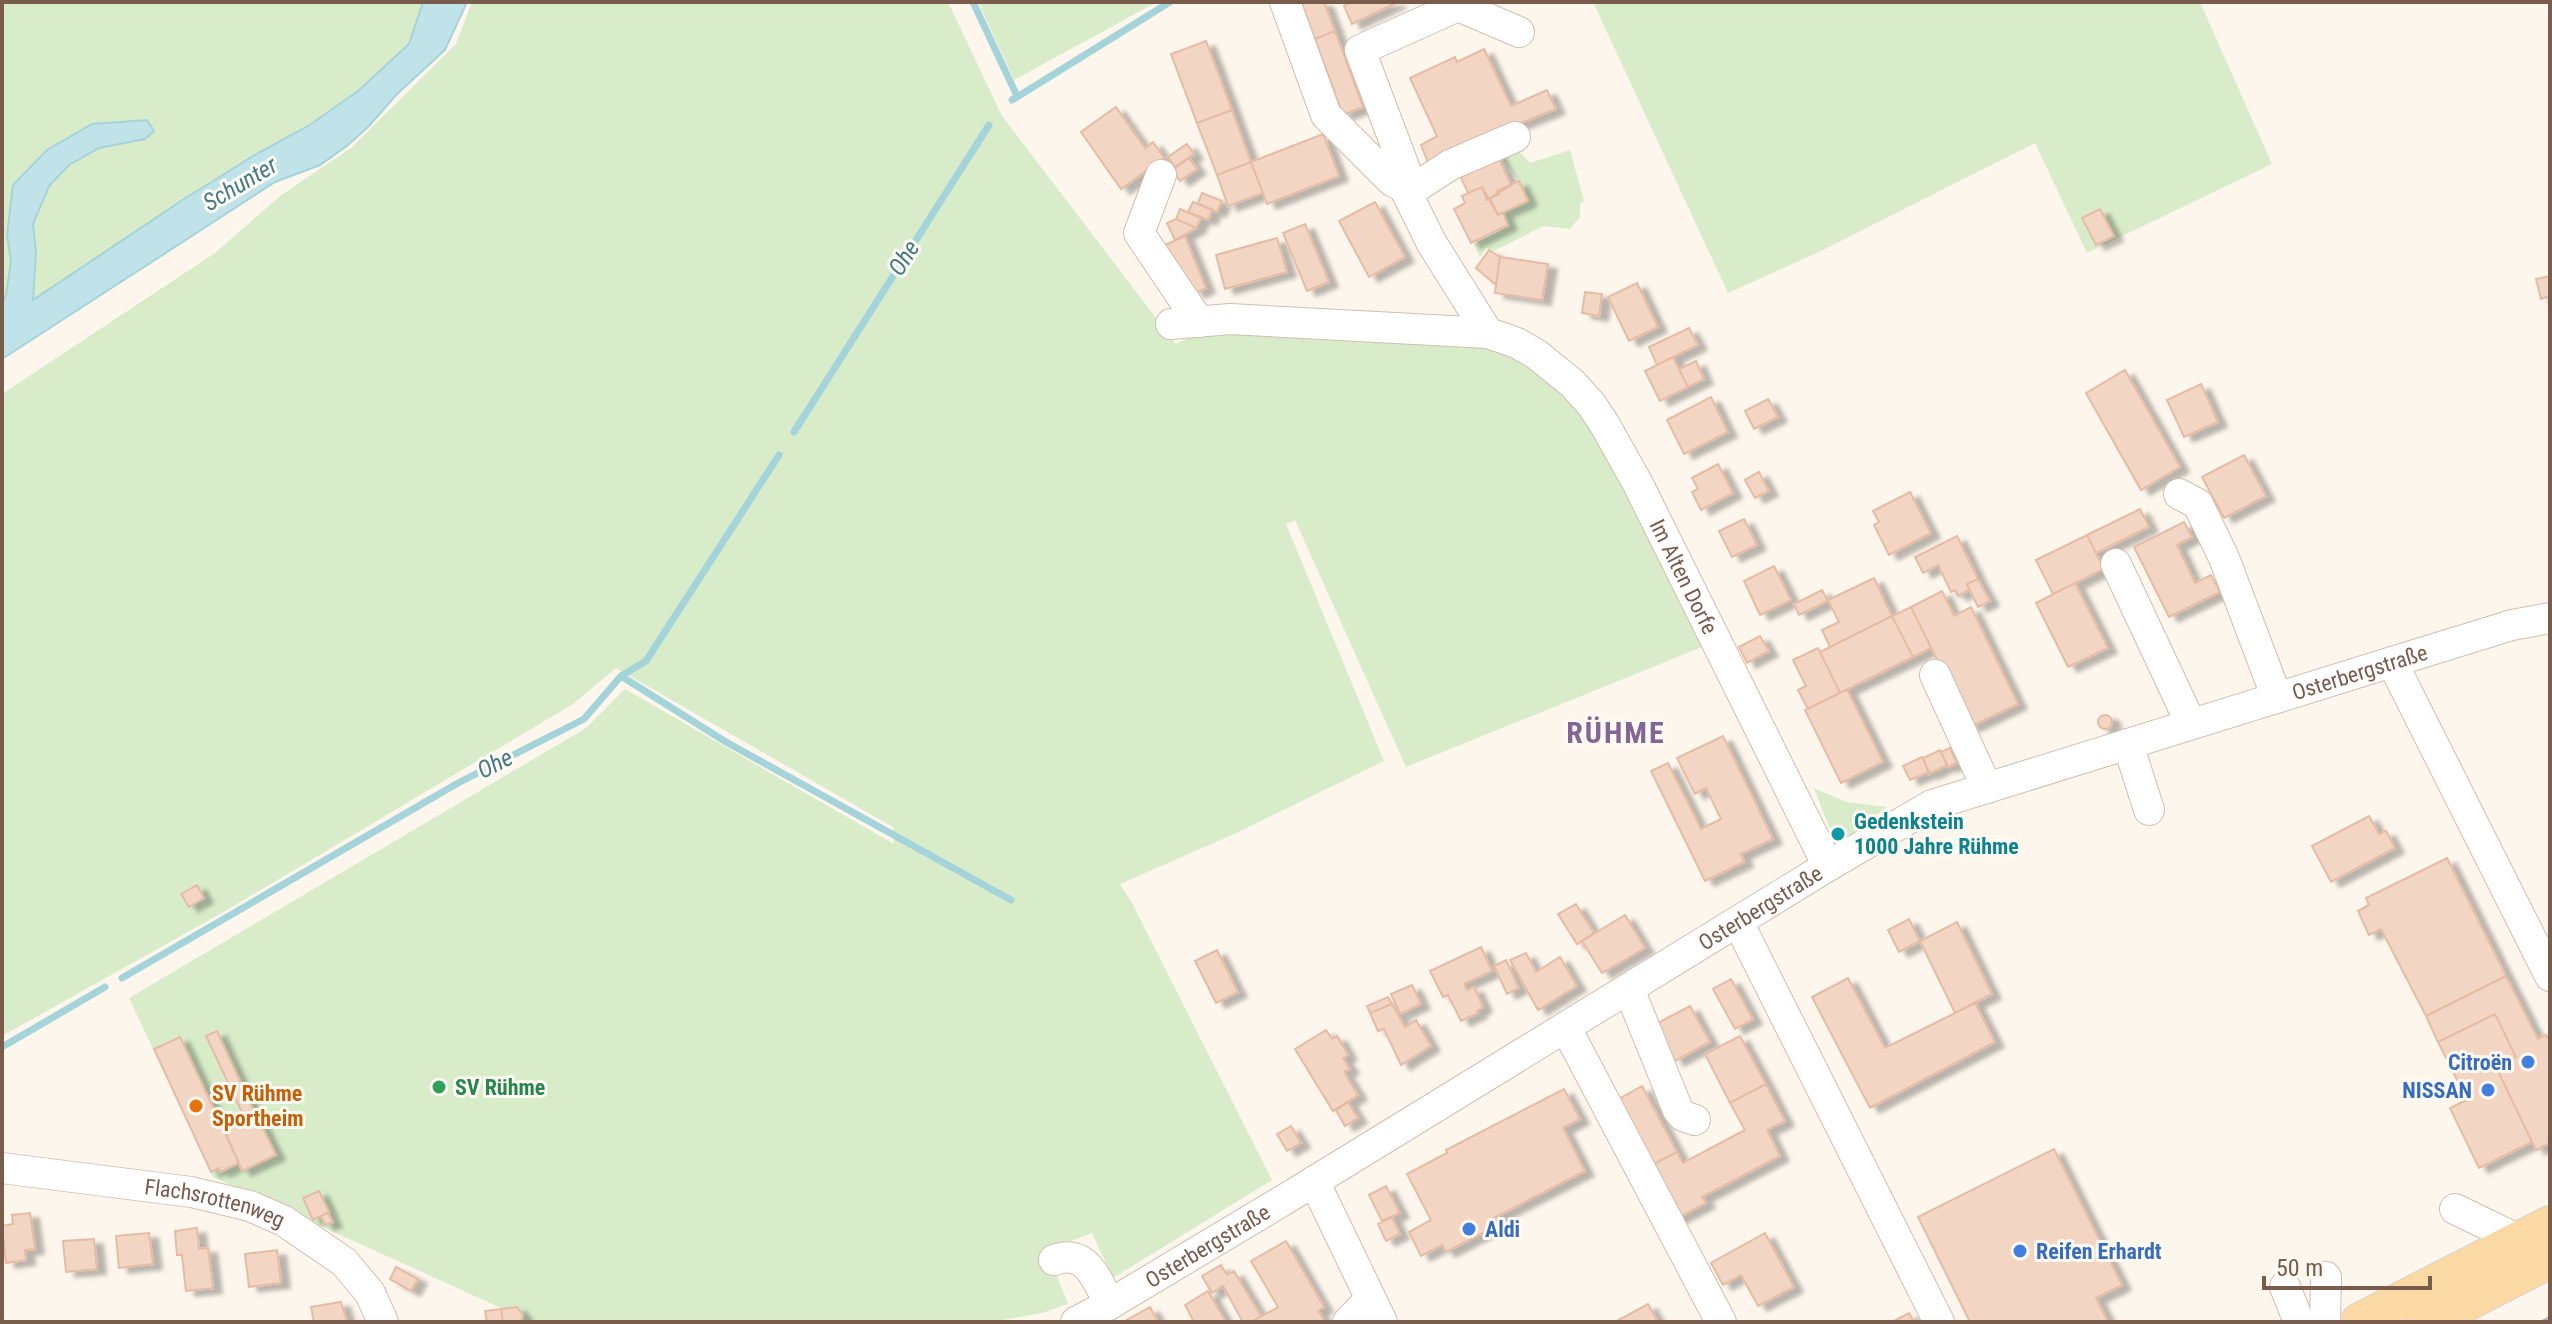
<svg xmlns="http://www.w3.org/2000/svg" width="2552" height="1324" viewBox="0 0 2552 1324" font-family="'Roboto Condensed',sans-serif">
  <defs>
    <filter id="shadow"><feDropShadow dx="9" dy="5" stdDeviation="2" flood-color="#0004"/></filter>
  </defs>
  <rect width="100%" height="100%" fill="#fdf6ec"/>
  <!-- green -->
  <path fill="#d8ecc9" d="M2 2H423C418 15 415 37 406 47 343 114 257 152 181 201 122 240 65 285 2 316Z
    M472 2H948L1002 116 1176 344 1188 338 1233 327 1490 343 1521 355 1590 419 1702 647 1406 767 1295 520 1286 524 1384 761 1234 834 1120 884 1132 903 1272 1180 1113 1278 1092 1233 1047 1250 1068 1304 1042 1313 991 1322H504L501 1308 213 1177 129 998 586 728 625 689 894 844 893 827 616 668 573 704 227 910 2 1036V394L215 253 280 196 351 148 456 44Z
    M978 2H1157L1014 80Z
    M1593 2H2200L2272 164 2087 253 2035 143 1819 252 1728 293Z
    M1516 148 1530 163 1570 150 1584 201 1580 204V217L1570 229 1543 226 1494 251 1486 248 1480 257 1474 244 1509 227 1503 213 1528 201 1519 181 1500 156Z
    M1814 788 1847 802 1887 807 1836 845Z"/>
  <!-- water -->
  <path fill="#bfe3e8" stroke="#a5d3da" stroke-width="2" d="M423 2H467L445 50 397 94 369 126 348 145 320 165 275 182 2 359V304L6 295 11 261 7 235 13 185 47 150 92 124 147 120 154 131 145 139 99 148 69 165 49 186 33 224 36 252 33 300 181 201 253 156 308 126 358 91 409 44Z"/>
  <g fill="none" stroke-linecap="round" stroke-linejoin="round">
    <!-- stream -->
    <path stroke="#a5d3da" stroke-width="7" d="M973 2 1017 96
      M1012 100 1170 2
      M794 432 989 125
      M621 676 726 742 1011 900
      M122 978 458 783 584 719 621 676 646 661 779 455
      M2 1047 105 987"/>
  </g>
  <!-- building -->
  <path fill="#f3d5c3" stroke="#e6bba3" stroke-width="2" filter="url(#shadow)" d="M1301 2H1324L1335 31 1315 39Z
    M1351 2H1398L1352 24 1344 6Z
    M1335 31 1363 107 1343 115 1315 39Z
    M1206 41 1232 110 1197 123 1171 54Z
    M1484 49 1511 106 1547 90 1556 109 1481 139 1430 167 1421 145 1437 136 1410 78 1455 57 1457 62Z
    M1116 107 1145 148 1153 142 1164 158 1121 189 1081 132Z
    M1232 110 1251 162 1217 175 1197 123Z
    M1323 134 1339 176 1267 204 1251 162Z
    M1187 144 1194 154 1175 167 1168 157Z
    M1496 152 1511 185 1487 200 1482 187 1468 193 1458 171Z
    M1189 158 1197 169 1180 181 1173 170Z
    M1251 162 1263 193 1228 206 1217 175Z
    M1519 181 1528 201 1498 215 1490 198 1499 194 1497 191Z
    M1482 187 1498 215 1503 213 1508 225 1471 243 1454 209 1465 203 1462 196Z
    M1202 193 1222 201 1217 212 1198 203Z
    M1193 202 1212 210 1208 220 1188 212Z
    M1375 202 1405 257 1369 277 1339 221Z
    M1180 209 1201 218 1196 228 1176 219Z
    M2100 209 2114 236 2096 245 2082 218Z
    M1176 219 1196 228 1175 240 1167 223Z
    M1305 224 1329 282 1307 291 1283 233Z
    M1185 236 1206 288 1196 293 1165 245Z
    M1277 238 1287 272 1225 289 1216 255Z
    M1489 250 1500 257 1496 285 1476 268Z
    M1500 257 1548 264 1542 300 1495 293Z
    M2550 276V296L2541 299 2536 279Z
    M1637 283 1658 327 1629 341 1608 297Z
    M1585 292 1602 294 1599 316 1582 313Z
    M1689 328 1698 345 1657 365 1649 347Z
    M1673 357 1688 387 1660 401 1645 371Z
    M1696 361 1704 379 1688 387 1679 369Z
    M2125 370 2180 467 2141 490 2086 393Z
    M2201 384 2218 422 2184 437 2167 400Z
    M1711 397 1728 432 1684 454 1667 420Z
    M1768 399 1778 417 1754 429 1745 411Z
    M2244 455 2266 496 2224 518 2202 477Z
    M1718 464 1733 493 1701 510 1692 492 1698 489 1692 478Z
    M1759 472 1769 491 1755 498 1745 480Z
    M1910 492 1931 533 1889 555 1874 525 1879 522 1873 511Z
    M2140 509 2149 527 2096 553 2087 535Z
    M1744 519 1757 545 1732 557 1719 531Z
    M2184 522 2192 537 2177 545 2195 583 2211 575 2220 592 2169 617 2134 547Z
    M2087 535 2104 569 2053 594 2036 560Z
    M1957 536 1978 579 1967 584 1969 590 1958 596 1955 590 1951 592 1938 565 1923 573 1915 557Z
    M1774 566 1791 600 1760 615 1744 581Z
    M1874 578 1892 616 1830 647 1822 630 1839 622 1828 600Z
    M1978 579 1990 601 1978 607 1967 584Z
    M2075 583 2108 648 2068 667 2036 603Z
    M1822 590 1828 601 1799 615 1794 604Z
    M1942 591 1954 616 1971 607 2018 704 1970 727 1911 607Z
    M1911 607 1931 648 1913 657 1892 616Z
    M1892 616 1913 657 1840 693 1820 652Z
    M1760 636 1769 651 1747 663 1739 647Z
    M1818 648 1840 693 1808 709 1798 690 1806 686 1793 660Z
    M1847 689 1883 762 1841 783 1805 710Z
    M2098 722a7 7 0 1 1 14 0a7 7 0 1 1-14 0Z
    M1723 736 1773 839 1741 854 1744 862 1705 881 1651 771 1668 763 1701 829 1721 819 1706 788 1695 794 1677 758Z
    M1950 748 1957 763 1948 767 1941 752Z
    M1940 750 1947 765 1929 774 1923 758Z
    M1922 757 1929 772 1910 780 1903 766Z
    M2369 816 2379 834 2386 831 2395 848 2331 882 2312 846Z
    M2447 858 2506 976 2426 1016 2381 929 2369 935 2358 911 2369 905 2366 898Z
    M197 885 204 898 189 907 181 894Z
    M1576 904 1594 933 1577 944 1558 914Z
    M1625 915 1645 948 1602 973 1582 941Z
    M1909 919 1920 941 1899 952 1888 930Z
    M1957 922 1992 994 1955 1013 1920 941Z
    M1481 947 1492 971 1464 984 1467 990 1474 987 1483 1007 1477 1011 1478 1013 1461 1021 1448 995 1443 997 1430 971Z
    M1217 950 1238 992 1216 1003 1195 961Z
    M1526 953 1536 972 1560 957 1577 986 1538 1010 1510 960Z
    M1506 960 1519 988 1507 994 1494 966Z
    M2506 976 2538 1039 2546 1035 2550 1042V1143L2536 1150 2496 1067 2516 1057 2495 1014 2438 1042 2426 1016Z
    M1848 978 1885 1048 1975 1003 1995 1042 1870 1108 1812 997Z
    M1731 979 1753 1019 1735 1029 1713 989Z
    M1412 985 1421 1004 1400 1014 1391 994Z
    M1388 997 1392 1004 1370 1013 1367 1006Z
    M1392 1004 1405 1027 1416 1020 1431 1046 1401 1065 1384 1029 1378 1031 1370 1013Z
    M1690 1006 1710 1042 1675 1061 1656 1024Z
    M2495 1014 2516 1057 2496 1067 2532 1142 2479 1168 2450 1108 2473 1097 2465 1081 2459 1084 2438 1042Z
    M1326 1030 1332 1039 1337 1036 1348 1055 1343 1058 1350 1069 1344 1072 1358 1095 1333 1111 1295 1049Z
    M217 1031 256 1116 246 1121 206 1036Z
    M1740 1036 1766 1084 1730 1103 1705 1054Z
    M180 1037 239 1163 220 1172 219 1168 211 1172 154 1049Z
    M1766 1084 1785 1121 1767 1130 1780 1156 1702 1197 1706 1203 1672 1221 1644 1169 1677 1152 1683 1163 1745 1130 1730 1103Z
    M1642 1086 1677 1152 1644 1169 1610 1104Z
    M1564 1089 1580 1119 1563 1128 1585 1171 1492 1219 1496 1226 1446 1252 1442 1245 1421 1256 1409 1232 1431 1220 1407 1174 1447 1153 1446 1150Z
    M1348 1102 1358 1118 1345 1126 1336 1110Z
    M241 1111 246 1121 257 1116 276 1155 242 1171 220 1120Z
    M1291 1126 1301 1143 1287 1151 1277 1134Z
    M2054 1149 2122 1285 2096 1298 2108 1322H1970L1918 1217Z
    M1386 1186 1400 1213 1382 1221 1369 1195Z
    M319 1191 329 1212 313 1220 303 1198Z
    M30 1213 35 1249 25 1250 26 1260 6 1263 2 1226 13 1224 12 1215Z
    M328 1213 333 1222 325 1225 321 1216Z
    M1392 1217 1400 1234 1386 1241 1378 1224Z
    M197 1228 199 1249 208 1248 213 1288 186 1291 182 1255H177L175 1231Z
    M149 1233 153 1264 119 1268 116 1236Z
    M1765 1233 1794 1287 1758 1306 1741 1275 1723 1285 1711 1263Z
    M94 1239 97 1269 66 1272 63 1241Z
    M1286 1241 1324 1307 1318 1311 1324 1320 1321 1322H1251L1278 1307 1251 1261Z
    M277 1250 281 1283 249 1287 245 1254Z
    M1221 1265 1227 1275 1234 1271 1261 1316 1251 1322H1243L1223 1286 1212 1293 1202 1276Z
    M396 1267 418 1279 411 1291 390 1279Z
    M1208 1291 1226 1322H1194L1185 1305Z
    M341 1302 347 1322H314L311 1307Z
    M1648 1304 1658 1322H1615Z
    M517 1307 523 1315 521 1322H503L501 1309Z
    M1150 1307 1158 1322H1123Z
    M501 1309 503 1322H487L485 1311Z
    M1909 1313 1914 1322H1892Z"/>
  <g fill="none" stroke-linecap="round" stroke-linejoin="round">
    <!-- minor casing -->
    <g stroke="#d1beb0" stroke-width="32">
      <g id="minor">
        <path d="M1285 2 1326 115 1392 181 1404 187"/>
        <path d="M1161 175 1139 233 1199 322"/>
        <path id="s1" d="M1404 187 1431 242 1488 333 1517 343 1536 354 1572 383 1591 404 1605 425 1638 484 1828 866"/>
        <path d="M1404 187 1406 172 1360 50 1458 6 1519 32"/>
        <path d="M1407 193 1450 165 1515 137"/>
        <path d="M1171 324 1230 319 1488 333"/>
        <path d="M2179 494 2198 504 2224 558 2277 698"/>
        <path d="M2116 564 2191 724"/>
        <path d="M2392 662 2550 976"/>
        <path d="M1935 675 1987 788"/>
        <path d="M2128 744 2149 810"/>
        <path d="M1738 922 1939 1322"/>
        <path d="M1629 989 1678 1110 1683 1116 1695 1120"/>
        <path d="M1566 1028 1721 1322"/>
        <path id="s2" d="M2 1168 191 1192 250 1206 284 1221 344 1262 370 1293 383 1322"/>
        <path d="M1314 1181 1382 1322"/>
        <path d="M2455 1209 2519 1240"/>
        <path d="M1054 1260C1088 1248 1096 1280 1110 1304"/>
        <path d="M2285 1287 2299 1322"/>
        <path id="s3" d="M1076 1322 1110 1304 1292 1195 1828 866 1932 805 2392 662 2512 625 2550 618"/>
        <path d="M1348 1322 1370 1299"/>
        <path d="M2325 1322 2326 1277"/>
      </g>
    </g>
    <!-- major casing -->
    <g stroke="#dad1cd" stroke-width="40">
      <path id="major" d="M2360 1322 2550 1225
        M2427 1322 2550 1259"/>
    </g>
    <!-- minor -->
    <use href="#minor" stroke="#fff" stroke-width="30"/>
    <!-- major -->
    <use href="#major" stroke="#fbd9a5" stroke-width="38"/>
    <!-- tram -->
    <path stroke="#b9a8c9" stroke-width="2" d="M2540 1322 2550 1317"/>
  </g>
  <!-- markers -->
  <circle fill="#0f9aa8" stroke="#fffaf3" stroke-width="3" cx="1838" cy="834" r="8"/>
  <g fill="#3f7fe0" stroke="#fffaf3" stroke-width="3">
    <circle cx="2528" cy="1062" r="8"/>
    <circle cx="2488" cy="1090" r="8"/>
    <circle cx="1469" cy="1229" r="8"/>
    <circle cx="2020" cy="1251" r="8"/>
  </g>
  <circle fill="#2e9e5b" stroke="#fffaf3" stroke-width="3" cx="439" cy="1087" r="8"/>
  <circle fill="#e8710a" stroke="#fffaf3" stroke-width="3" cx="196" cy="1106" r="8"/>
  <g text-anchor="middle" stroke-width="6" stroke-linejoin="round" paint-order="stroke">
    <!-- street labels -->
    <g font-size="22" fill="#7a5c4d" stroke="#fffaf3">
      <text dy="8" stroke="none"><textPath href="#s1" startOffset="492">Im Alten Dorfe</textPath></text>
      <text dy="8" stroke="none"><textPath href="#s3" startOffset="1448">Osterbergstraße</textPath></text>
      <text dy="8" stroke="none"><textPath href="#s3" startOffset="800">Osterbergstraße</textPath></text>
      <text dy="8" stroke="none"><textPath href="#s2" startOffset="216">Flachsrottenweg</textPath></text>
      <text dy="8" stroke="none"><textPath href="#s3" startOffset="152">Osterbergstraße</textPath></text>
    </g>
    <!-- culture labels -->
    <g font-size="22" font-weight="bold" fill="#0d838f" stroke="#fffaf3" text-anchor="start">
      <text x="1854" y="829">Gedenkstein<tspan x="1854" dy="25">1000 Jahre Rühme</tspan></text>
    </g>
    <!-- shop labels -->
    <g font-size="22" font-weight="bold" fill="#366cbe" stroke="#fffaf3" text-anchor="end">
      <text x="2512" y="1070">Citroën</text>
      <text x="2472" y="1098">NISSAN</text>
      <text x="1485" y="1237" text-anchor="start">Aldi</text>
      <text x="2036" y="1259" text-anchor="start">Reifen Erhardt</text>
    </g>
    <!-- leisure labels -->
    <g font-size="22" font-weight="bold" fill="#27864d" stroke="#fffaf3" text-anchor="start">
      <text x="455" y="1095">SV Rühme</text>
    </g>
    <!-- food labels -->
    <g font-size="22" font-weight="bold" fill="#c56008" stroke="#fffaf3" text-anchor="start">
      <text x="212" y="1101">SV Rühme<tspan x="212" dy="25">Sportheim</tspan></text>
    </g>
    <!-- water labels -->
    <g font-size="24" font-style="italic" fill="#437c86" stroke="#fffaf3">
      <text transform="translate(240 184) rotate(-31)" y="8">Schunter</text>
      <text transform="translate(904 258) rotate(-58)" y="8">Ohe</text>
      <text transform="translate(495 764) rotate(-27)" y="8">Ohe</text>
    </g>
    <!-- district labels -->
    <g font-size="30" font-weight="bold" letter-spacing="2" fill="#846695" stroke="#fffaf3">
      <text x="1616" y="743">RÜHME</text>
    </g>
  </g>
  <!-- border -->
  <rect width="2552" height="1324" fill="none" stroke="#7a5c4d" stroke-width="8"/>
  <!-- scale -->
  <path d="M2264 1276v12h166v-12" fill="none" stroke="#7a5c4d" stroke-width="4"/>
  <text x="2276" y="1276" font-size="24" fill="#7a5c4d" stroke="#fffaf3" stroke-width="6" paint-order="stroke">50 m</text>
</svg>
